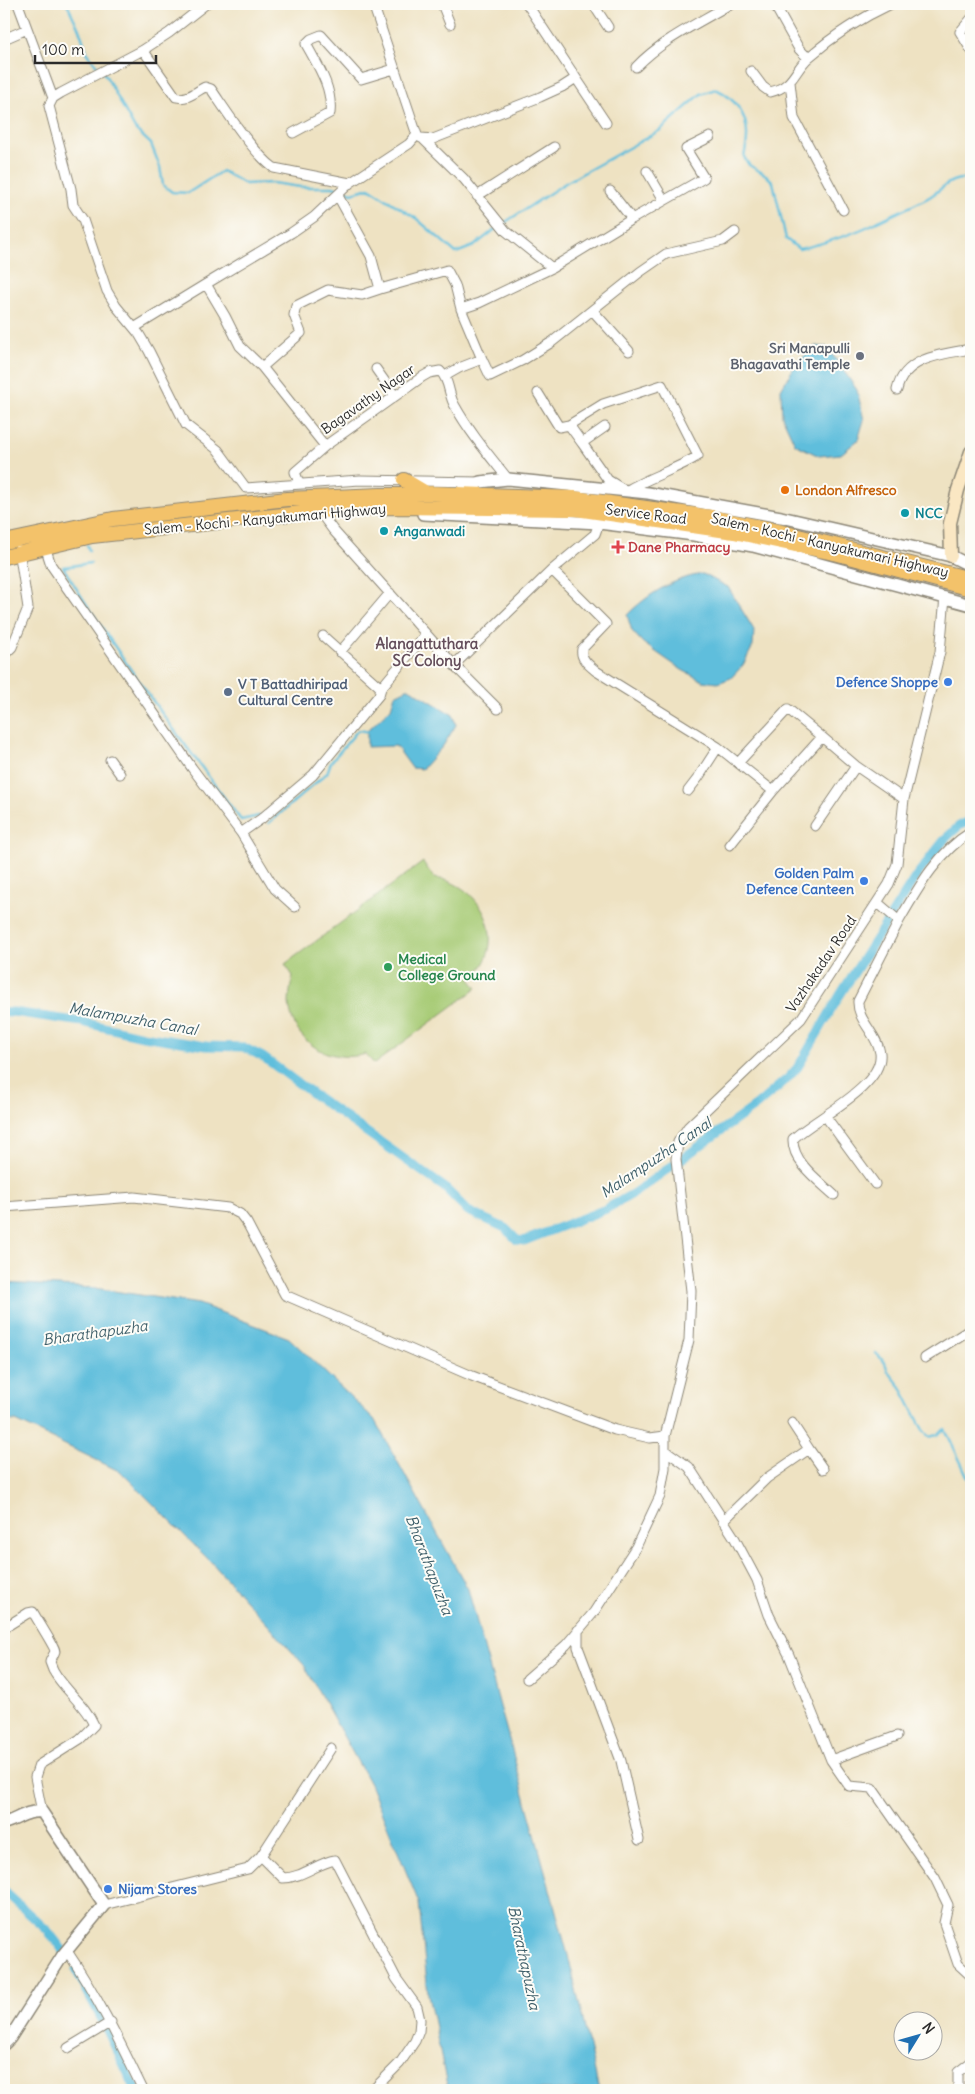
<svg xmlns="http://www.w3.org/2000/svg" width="975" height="2094" viewBox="0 0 975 2094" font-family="Delius,sans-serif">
  <rect width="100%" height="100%" fill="#fdfcf7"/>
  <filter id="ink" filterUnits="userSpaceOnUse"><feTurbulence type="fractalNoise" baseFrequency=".02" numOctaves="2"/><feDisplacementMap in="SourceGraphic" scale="10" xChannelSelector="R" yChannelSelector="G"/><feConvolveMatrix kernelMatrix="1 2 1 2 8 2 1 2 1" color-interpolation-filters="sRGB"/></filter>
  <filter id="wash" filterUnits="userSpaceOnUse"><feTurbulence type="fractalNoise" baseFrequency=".0096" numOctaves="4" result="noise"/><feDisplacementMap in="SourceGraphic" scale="20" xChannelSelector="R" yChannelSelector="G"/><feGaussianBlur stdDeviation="1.12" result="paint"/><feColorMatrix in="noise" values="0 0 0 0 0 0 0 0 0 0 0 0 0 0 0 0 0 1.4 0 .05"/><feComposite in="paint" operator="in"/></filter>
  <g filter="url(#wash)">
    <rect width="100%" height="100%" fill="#eee2c2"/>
    <!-- green -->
    <path fill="#a6ca73" stroke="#687a4f" d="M423 862 434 878C483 883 512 946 470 979L477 988 374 1064 366 1054C330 1064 292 1043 289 1003 289 994 291 985 293 976L285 964Z"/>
    <!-- water -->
    <path fill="#5ebedc" stroke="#447484" d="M815 346 827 347 857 390 864 420 858 440 841 454 819 456 795 444 782 416 781 389 796 364Z
      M703 574 728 587 754 630 753 646 743 665 731 678 718 683 703 681 682 670 643 643 632 631 627 615C648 594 674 578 703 574Z
      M409 688 453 715 456 725 443 746 422 769 412 768 396 746 367 747V731L391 708 395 695Z
      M4 1283 94 1288 199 1304 289 1338 374 1419 468 1589 569 1959 599 2090H448L428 1994 419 1903 370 1784 304 1665 213 1564 121 1472 16 1421 4 1420Z"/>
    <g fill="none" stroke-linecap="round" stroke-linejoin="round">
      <!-- stream -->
      <path stroke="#5ebedc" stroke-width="2.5" d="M67 4 79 29 88 55 106 76 135 129 151 144 160 167 163 185 172 192 188 193 222 171 245 184 273 183 300 187H333L341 190
        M346 191 352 193 369 188 417 219 456 253 474 246 498 227 567 182 659 131 701 94 716 89C735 98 748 116 747 137 747 144 745 151 744 157L749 165 766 175 773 182 786 239 799 249C825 243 851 235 875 223 891 215 908 208 924 200 943 191 947 176 971 179
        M87 545 89 550
        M91 563 63 567C117 655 179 737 241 820L259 816
        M269 823 327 773 331 762 358 730 370 732
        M876 1353 885 1363 888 1371 901 1387 923 1430 929 1437 937 1435 945 1429 971 1484"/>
      <!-- canal -->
      <path stroke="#5ebedc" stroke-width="9" d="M4 1013 13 1012 82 1022 143 1036 206 1046 243 1047 263 1057 314 1095 444 1187 468 1211 505 1228 517 1240 524 1241 606 1209 634 1193 757 1105 788 1078 798 1067 840 995 916 876 945 839 959 826 971 820
        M4 1891 48 1931 68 1957
        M76 1970 102 2020
        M102 2020 136 2090"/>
    </g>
  </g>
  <g filter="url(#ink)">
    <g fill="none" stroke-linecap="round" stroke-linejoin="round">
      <!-- minor casing -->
      <g stroke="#8c8676" stroke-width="11">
        <path id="minor" d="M18 4 53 98
          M206 4 169 33 143 50 61 93 53 98 49 106 71 189 73 205 83 220 107 291 116 306 139 334 149 351 186 425 218 450 246 488 360 480 480 482
          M442 4 450 24
          M593 4 608 27
          M774 4 799 49 808 58
          M971 19 960 32 971 50
          M4 39 27 29
          M143 50 176 97C188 100 195 92 205 87L211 89C227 112 253 153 274 168L350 183
          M636 67C663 39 697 24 730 4
          M751 71 763 87 770 92C794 87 794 70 809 57 834 35 861 18 891 4
          M576 78 606 123
          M790 82 794 118 843 210
          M293 133 330 113C333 88 318 66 306 44L311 39 321 35 361 79 394 69
          M421 138 433 139 540 97 562 87 576 78 527 4
          M423 139 464 179 506 231 552 268 632 219 704 178 686 149 710 137
          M647 171 664 200
          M610 191 632 219
          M477 196 554 147
          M206 284 291 233 314 217 350 183 409 144 417 135 373 4
          M380 289 447 270 455 285 461 309 479 303 552 268
          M461 309 482 359
          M593 311 629 351
          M134 328 206 284 225 316 240 346 262 367 325 446
          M262 367 301 333 294 315 296 306 328 290 362 295 380 289 371 256 338 196
          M376 369 395 396
          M445 376 459 368 482 359 490 376 523 360 552 342 640 272 666 254 723 241 735 232
          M897 390C904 357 943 354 971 349
          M538 393 559 427 569 425 603 404 662 385 698 456C675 470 649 477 626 491L608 480 582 443 605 427
          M569 425 582 443
          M299 483 295 472 325 446 422 377 429 373 440 371C450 380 448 395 455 406 470 433 489 455 508 479
          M319 511 333 530 454 665 498 709
          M45 546 51 565 192 768 241 833 275 889 295 907
          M552 570 606 624 582 649C580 659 589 665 596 671L718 747 773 791 822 737 856 766 904 799
          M340 652 390 593
          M4 655 12 647 28 608 19 550
          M454 665 552 570 595 534 599 523
          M381 688 426 634
          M110 760 120 774
          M738 763 788 709 822 737
          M688 791 698 778 718 747
          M815 826 856 766
          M241 833 261 819 313 775 379 695 381 688 323 636
          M730 845 773 791
          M878 903 899 921C918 888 938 852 971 832
          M826 1117 875 1184
          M834 1195C819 1181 792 1162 793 1139 813 1119 884 1087 880 1053 877 1033 857 1021 858 1001L899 921
          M4 1207 134 1197 228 1208 240 1214 247 1223 285 1295 472 1376 615 1430 650 1438 665 1436V1468L660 1496 636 1547 594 1612 566 1645 527 1679
          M925 1358 971 1329
          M792 1423 809 1449
          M665 1436 689 1340 691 1291 676 1159 678 1142 688 1127 801 1019 889 884 897 864 904 799 940 652 945 597
          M665 1450 689 1467 734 1537 757 1580 769 1615 789 1655 831 1760 849 1786 872 1788 935 1878 948 1905 944 1923 958 1964 971 1976
          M723 1521 767 1478 809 1449 823 1469
          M4 1628 28 1613 33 1612C36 1618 56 1649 55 1651 54 1655 51 1658 50 1662L53 1670C64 1690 85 1704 94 1725L80 1739 39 1765 35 1777 42 1812
          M578 1630V1647L621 1761 639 1840
          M831 1760 897 1736
          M261 1856 283 1878C302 1878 317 1863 335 1860L396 1978 417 2007 420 2020 419 2031 415 2041 400 2063 373 2090
          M104 1905 248 1869 261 1856 331 1748
          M67 1951C97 1995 120 2042 143 2090
          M68 2048 111 2022
          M958 2090V2072L971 2062"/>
      </g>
      <!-- tertiary casing -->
      <g stroke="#8c8676" stroke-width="14">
        <path id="tertiary" d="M455 494 480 482 508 479 648 493 781 517 951 556 971 566
          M423 514 599 523 694 535 753 546 971 605
          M4 1823C17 1820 27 1810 42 1812L104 1905 63 1955 10 2038 4 2044"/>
      </g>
      <!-- secondary casing -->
      <g stroke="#8c8676" stroke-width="15">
        <path id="secondary" d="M951 556 950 523 958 490 971 452"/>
      </g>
      <!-- trunk casing -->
      <g stroke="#8c8676" stroke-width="16">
        <path id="trunk" d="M404 480 426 493
          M4 542 113 519 287 499 427 493 574 498 711 517 766 528 971 579
          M4 557 92 536 319 511 390 507 576 509 734 532 838 554 971 589"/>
      </g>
      <!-- minor -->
      <use href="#minor" stroke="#fff" stroke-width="9"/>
      <!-- tertiary -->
      <use href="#tertiary" stroke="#fff" stroke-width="11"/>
      <!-- secondary -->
      <use href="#secondary" stroke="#fae7c3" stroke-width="12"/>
      <!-- trunk -->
      <use href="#trunk" stroke="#f3c26a" stroke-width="14"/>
    </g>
  </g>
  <!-- markers -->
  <circle fill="#6b7280" stroke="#fdfcf7" stroke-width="2" cx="860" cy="356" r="5"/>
  <circle fill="#e8710a" stroke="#fdfcf7" stroke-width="2" cx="785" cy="490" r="5"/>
  <g fill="#0f9aa8" stroke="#fdfcf7" stroke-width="2">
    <circle cx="905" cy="513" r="5"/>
    <circle cx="384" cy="531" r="5"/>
  </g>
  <path fill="#e0444e" stroke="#fdfcf7" stroke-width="2" d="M615.5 539.5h5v5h5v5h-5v5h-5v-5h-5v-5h5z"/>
  <g fill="#3f7fe0" stroke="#fdfcf7" stroke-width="2">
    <circle cx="948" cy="682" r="5"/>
    <circle cx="864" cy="881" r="5"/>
    <circle cx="108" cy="1889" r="5"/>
  </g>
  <circle fill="#5c6f8a" stroke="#fdfcf7" stroke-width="2" cx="228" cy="692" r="5"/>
  <circle fill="#2e9e5b" stroke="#fdfcf7" stroke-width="2" cx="388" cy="967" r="5"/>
  <g text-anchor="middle" stroke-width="4" stroke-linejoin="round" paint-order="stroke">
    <!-- worship labels -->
    <g font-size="14" font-weight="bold" fill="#5b616d" stroke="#fdfcf7" text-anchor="end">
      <text x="850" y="353">Sri Manapulli<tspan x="850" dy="16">Bhagavathi Temple</tspan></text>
    </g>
    <!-- street labels -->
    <g font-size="14" fill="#2b2b2b" stroke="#fdfcf7">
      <text transform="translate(368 399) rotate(-35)" y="5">Bagavathy Nagar</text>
      <text transform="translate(646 514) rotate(7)" y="5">Service Road</text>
      <text transform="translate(265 519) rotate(-5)" y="5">Salem - Kochi - Kanyakumari Highway</text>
      <text transform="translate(830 545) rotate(13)" y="5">Salem - Kochi - Kanyakumari Highway</text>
      <text transform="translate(821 964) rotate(-56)" y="5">Vazhakadav Road</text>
    </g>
    <!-- food labels -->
    <g font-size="14" font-weight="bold" fill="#c56008" stroke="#fdfcf7" text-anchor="start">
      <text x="795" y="495">London Alfresco</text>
    </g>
    <!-- culture labels -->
    <g font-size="14" font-weight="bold" fill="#0d838f" stroke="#fdfcf7" text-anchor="start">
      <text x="915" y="518">NCC</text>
      <text x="394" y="536">Anganwadi</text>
    </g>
    <!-- health labels -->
    <g font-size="14" font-weight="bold" fill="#be3a42" stroke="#fdfcf7" text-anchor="start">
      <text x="628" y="552">Dane Pharmacy</text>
    </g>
    <!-- shop labels -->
    <g font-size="14" font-weight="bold" fill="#366cbe" stroke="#fdfcf7" text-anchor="end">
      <text x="938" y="687">Defence Shoppe</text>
      <text x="854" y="878">Golden Palm<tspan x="854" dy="16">Defence Canteen</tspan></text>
      <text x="118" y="1894" text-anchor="start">Nijam Stores</text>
    </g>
    <!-- service labels -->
    <g font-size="14" font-weight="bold" fill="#4e5e75" stroke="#fdfcf7" text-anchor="start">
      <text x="238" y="689">V T Battadhiripad<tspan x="238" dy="16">Cultural Centre</tspan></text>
    </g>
    <!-- leisure labels -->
    <g font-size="14" font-weight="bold" fill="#27864d" stroke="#fdfcf7" text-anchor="start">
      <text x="398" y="964">Medical<tspan x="398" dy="16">College Ground</tspan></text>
    </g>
    <!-- neighbourhood labels -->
    <g font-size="15" font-weight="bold" fill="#644e5b" stroke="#fdfcf7">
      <text x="427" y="649">Alangattuthara<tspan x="427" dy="17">SC Colony</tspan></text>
    </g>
    <!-- water labels -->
    <g font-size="15" font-style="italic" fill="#3d5e69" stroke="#fdfcf7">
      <text transform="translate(133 1019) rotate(10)" y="5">Malampuzha Canal</text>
      <text transform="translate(656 1158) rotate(-34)" y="5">Malampuzha Canal</text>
      <text transform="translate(95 1333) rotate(-8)" y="5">Bharathapuzha</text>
      <text transform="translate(429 1565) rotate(69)" y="5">Bharathapuzha</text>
      <text transform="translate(524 1958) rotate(78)" y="5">Bharathapuzha</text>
    </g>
  </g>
  <!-- margin -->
  <rect width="975" height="2094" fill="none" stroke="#fdfcf7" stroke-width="20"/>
  <!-- north arrow -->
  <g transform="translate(918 2036) rotate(53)"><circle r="24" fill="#fdfcf7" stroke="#a9a8a5"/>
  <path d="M0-4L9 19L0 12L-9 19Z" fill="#1f6fb2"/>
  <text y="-8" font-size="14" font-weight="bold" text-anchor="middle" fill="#2b2b2b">N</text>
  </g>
  <!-- scale -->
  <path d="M35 55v8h121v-8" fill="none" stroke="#2b2b2b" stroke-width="2.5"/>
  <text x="42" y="55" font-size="15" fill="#2b2b2b" stroke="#fdfcf7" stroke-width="4" paint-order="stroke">100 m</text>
</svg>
